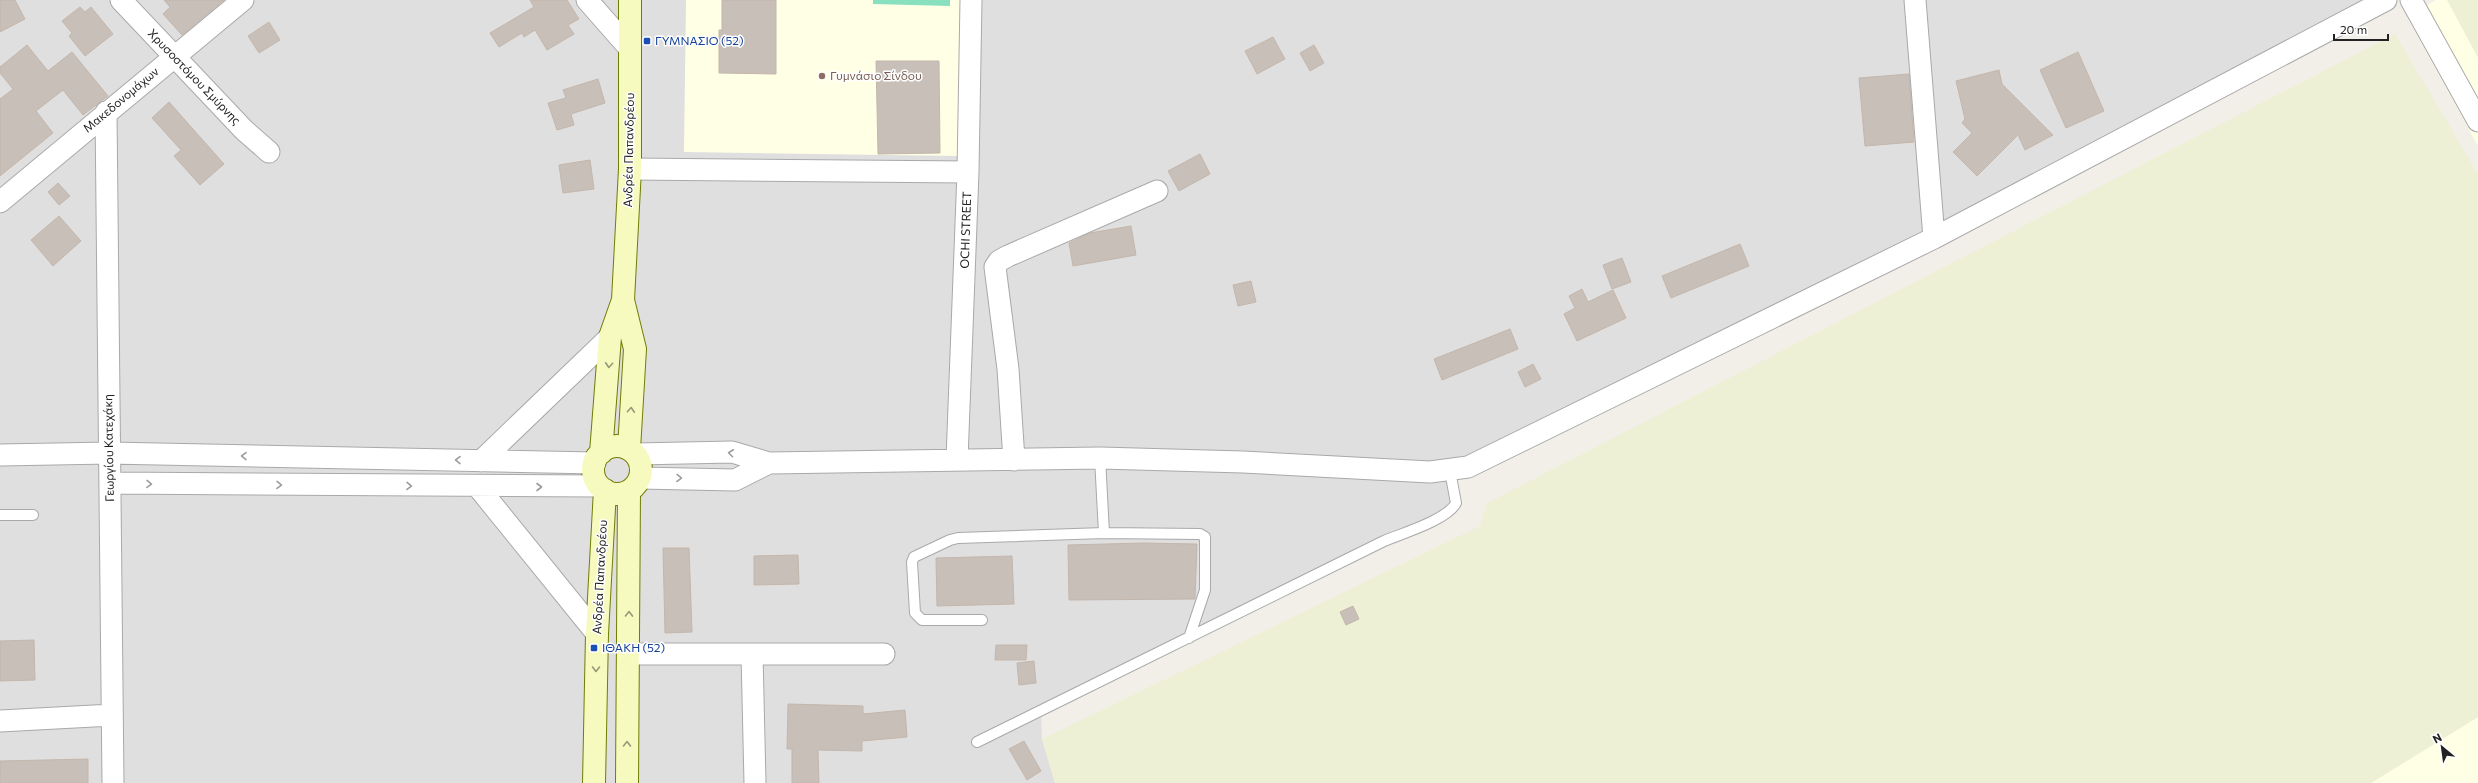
<svg xmlns="http://www.w3.org/2000/svg" width="2478" height="783" viewBox="0 0 2478 783" font-family="Commissioner,sans-serif">
  <rect width="100%" height="100%" fill="#f2efe9"/>
  <!-- residential -->
  <path fill="#e0dfdf" d="M0 0H2386L1450 471 1453 510 1041 711 1042 739 1055 783H0Z"/>
  <!-- education -->
  <path fill="#ffffe5" d="M686 0H962L958 156 684 152Z
    M2436 0H2478V146L2407 17Z
    M2478 717V783H2371Z"/>
  <!-- farmland -->
  <path fill="#eef0d5" d="M2447 0H2478V58Z
    M2395 34 2478 174V717L2371 783H1055L1042 739 1480 526 1487 503Z"/>
  <!-- pitch -->
  <path fill="#88e0be" d="M873 0H950V6L873 4Z"/>
  <!-- building -->
  <path fill="#c7bfb8" stroke="#c4b6ab" d="M0 0H15L25 19 0 32Z
    M164 0H224L182 35 163 14 170 7Z
    M530 0H567L579 19 568 25 574 34 547 50 535 30 524 37 522 33 499 47 490 33 534 7Z
    M722 0H776V74L719 73V30H722Z
    M80 7 85 12 91 7 113 34 85 56 69 36 72 33 62 21Z
    M269 22 280 40 259 53 248 36Z
    M1273 37 1285 59 1257 74 1245 51Z
    M27 45 48 71 72 52 108 96 83 115 63 90 36 111 53 133 0 176V99L13 89 0 73V67Z
    M1314 45 1324 63 1310 71 1300 53Z
    M2078 52 2104 111 2066 128 2040 70Z
    M876 61H939L940 153 878 154Z
    M1999 70 2002 84 2053 135 2025 150 2018 135 1977 176 1953 152 1972 133 1962 123 1965 119 1956 81Z
    M1909 74 1914 142 1865 146 1859 78Z
    M598 79 605 103 571 114 574 125 557 130 548 103 566 98 563 90Z
    M169 102 224 164 200 185 174 156 181 150 152 118Z
    M1200 154 1210 174 1179 191 1168 171Z
    M590 160 594 189 563 193 559 165Z
    M58 183 70 196 59 205 48 192Z
    M59 216 81 241 53 266 31 240Z
    M1131 226 1136 255 1073 266 1069 243 1090 233Z
    M1740 244 1749 266 1671 298 1662 276Z
    M1622 258 1631 282 1612 289 1603 265Z
    M1251 281 1256 302 1238 306 1233 285Z
    M1582 289 1588 302 1613 290 1626 318 1577 341 1564 314 1575 308 1569 296Z
    M1510 329 1518 349 1442 380 1434 359Z
    M1533 364 1541 379 1525 387 1518 372Z
    M1143 543 1197 544 1195 599 1069 600 1068 545Z
    M663 548H689L692 632 665 633Z
    M798 555 799 584 754 585V556Z
    M1012 556 1014 604 937 606 936 558Z
    M1353 606 1359 619 1346 625 1340 612Z
    M34 640 35 680 0 681V641Z
    M996 645H1027L1026 660H995Z
    M1034 661 1036 683 1019 685 1017 663Z
    M788 704 863 706V714L905 710 907 737 862 741V751L818 750 819 783H792V749H787Z
    M1024 741 1041 771 1027 780 1009 749Z
    M88 759V783H0V761Z"/>
  <g fill="none" stroke-linecap="round" stroke-linejoin="round">
    <!-- lane casing -->
    <g stroke="#a9a9a9" stroke-width="12">
      <path id="lane" d="M1100 458 1104 533 1200 534 1205 537V590L1189 638
        M0 515H33
        M982 620H922L915 613 912 562 914 557 950 540 958 538 1104 533
        M977 742 1384 541C1403 533 1447 520 1456 503L1450 471"/>
    </g>
    <!-- street casing -->
    <g stroke="#a9a9a9" stroke-width="23">
      <path id="street" d="M121 0 244 130 269 152
        M587 0 630 49
        M1915 0 1934 238
        M2411 0 2478 121
        M106 112 113 783
        M630 169 968 172
        M0 202 243 0
        M636 454 732 452 769 463 1100 458 1243 462 1430 472 1468 467 1934 238 2386 0
        M0 455 109 453 595 463
        M957 459 968 172 971 0
        M1014 460 1008 369 995 267 999 261 1008 256 1157 191
        M481 461 610 337
        M640 478 735 480 769 463
        M110 483 600 486
        M478 487 597 634
        M628 654H884
        M752 654 755 783
        M0 721 112 715"/>
    </g>
    <!-- secondary casing -->
    <g stroke="#707d05" stroke-width="24">
      <path id="secondary" d="M623 300 635 349 629 449
        M593 470a24 24 0 1 1 48 0a24 24 0 1 1-48 0Z
        M601 453 610 337 623 300 630 169V0
        M594 783 597 634 605 490
        M627 783 629 491"/>
    </g>
    <!-- lane -->
    <use href="#lane" stroke="#fff" stroke-width="10"/>
    <!-- street -->
    <use href="#street" stroke="#fff" stroke-width="21"/>
    <!-- secondary -->
    <use href="#secondary" stroke="#f7fabf" stroke-width="22"/>
  </g>
  <!-- one-way arrows -->
  <defs><path id="oneway-chevron" d="M-2-3.5L2.5 0L-2 3.5" fill="none" stroke-width="1.6" stroke-linecap="round" stroke-linejoin="round"/></defs>
  <g stroke="#979978">
    <use href="#oneway-chevron" transform="translate(609 365) rotate(94)"/>
    <use href="#oneway-chevron" transform="translate(631 410) rotate(-86)"/>
    <use href="#oneway-chevron" transform="translate(629 614) rotate(-89)"/>
    <use href="#oneway-chevron" transform="translate(596 669) rotate(91)"/>
    <use href="#oneway-chevron" transform="translate(627 744) rotate(-89)"/>
  </g>
  <g stroke="#9c9c9c">
    <use href="#oneway-chevron" transform="translate(731 453) rotate(-173)"/>
    <use href="#oneway-chevron" transform="translate(244 456) rotate(-179)"/>
    <use href="#oneway-chevron" transform="translate(458 460) rotate(-179)"/>
    <use href="#oneway-chevron" transform="translate(679 478) rotate(1)"/>
    <use href="#oneway-chevron" transform="translate(149 484) rotate(1)"/>
    <use href="#oneway-chevron" transform="translate(279 485) rotate(1)"/>
    <use href="#oneway-chevron" transform="translate(409 486) rotate(1)"/>
    <use href="#oneway-chevron" transform="translate(539 487)"/>
  </g>
  <!-- markers -->
  <g fill="#1a4fb4" stroke="#fff" stroke-width="1.5">
    <rect x="643" y="37" width="8" height="8" rx="2"/>
    <rect x="590" y="644" width="8" height="8" rx="2"/>
  </g>
  <circle fill="#8d6e63" stroke="#fff" stroke-width="1.5" cx="822" cy="76" r="4"/>
  <g text-anchor="middle" stroke-width="3" stroke-linejoin="round" paint-order="stroke">
    <!-- transit labels -->
    <g font-size="12" fill="#164399" stroke="#fff" text-anchor="start">
      <text x="655" y="45">ΓΥΜΝΑΣΙΟ (52)</text>
      <text x="602" y="652">ΙΘΑΚΗ (52)</text>
    </g>
    <!-- education labels -->
    <g font-size="12" fill="#785e54" stroke="#fff" text-anchor="start">
      <text x="830" y="80">Γυμνάσιο Σίνδου</text>
    </g>
    <!-- street labels -->
    <g font-size="12" fill="#222" stroke="#fff">
      <text transform="translate(194 77) rotate(46)" y="4">Χρυσοστόμου Σμύρνης</text>
      <text transform="translate(121 100) rotate(-40)" y="4">Μακεδονομάχων</text>
      <text transform="translate(629 150) rotate(-89)" y="4">Ανδρέα Παπανδρέου</text>
      <text transform="translate(966 230) rotate(-88)" y="4">OCHI STREET</text>
      <text transform="translate(109 448) rotate(-91)" y="4">Γεωργίου Κατεχάκη</text>
      <text transform="translate(600 577) rotate(-87)" y="4">Ανδρέα Παπανδρέου</text>
    </g>
  </g>
  <!-- north arrow -->
  <g transform="translate(2442 747) rotate(331)" stroke="#ffffff" stroke-width="3" paint-order="stroke">
  <path d="M0-3L7 15L0 10L-7 15Z" fill="#222222"/>
  <text y="-6" font-size="11" font-weight="bold" text-anchor="middle" fill="#222222">N</text>
  </g>
  <!-- scale -->
  <path d="M2334 34v6h54v-6" fill="none" stroke="#222222" stroke-width="2"/>
  <text x="2340" y="34" font-size="12" fill="#222222" stroke="#ffffff" stroke-width="3" paint-order="stroke">20 m</text>
</svg>
